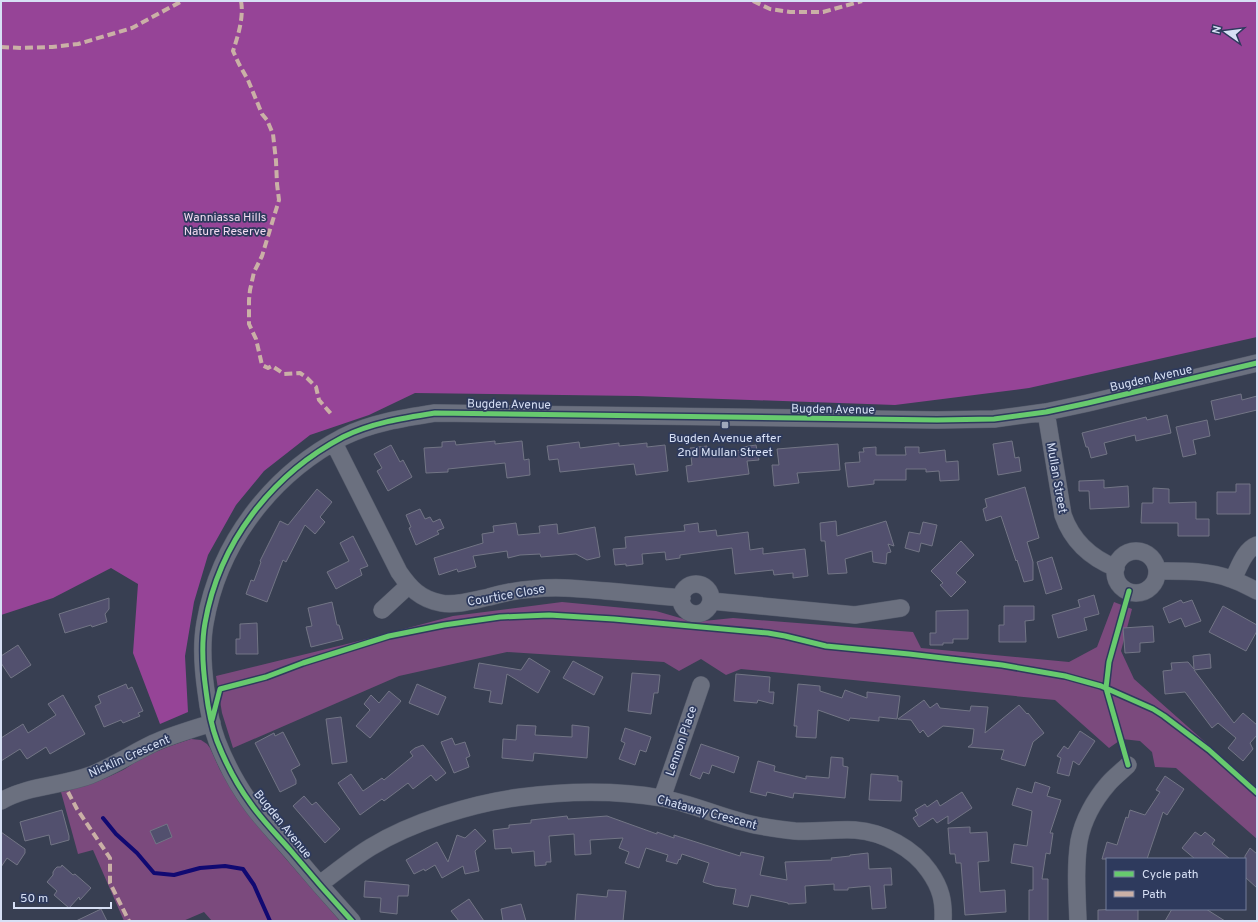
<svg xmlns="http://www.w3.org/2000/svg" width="1258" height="922" viewBox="0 0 1258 922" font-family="Overpass,sans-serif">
  <rect width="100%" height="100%" fill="#383f52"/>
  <!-- green -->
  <path fill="#7b4a7d" d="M562 602 656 611 694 622 733 618 913 632 921 648 1069 662 1097 647 1114 602 1132 609 1121 651 1134 679 1257 788V839L1176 768 1155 767 1152 752 1140 741 1122 739 1109 748 1055 700 741 669 726 675 701 659 679 671 664 662 507 652 399 676 233 748 222 713 216 676 355 642 453 616Z
    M191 739 201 740 207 744 210 748 220 770 237 799 266 836 340 921H212L204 912 183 921H124L93 850 78 854 61 792C82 787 104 780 123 770 130 766 137 760 144 757 159 750 175 744 191 739Z"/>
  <!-- forest -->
  <path fill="#964497" d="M1 1H1257V337L1029 388 895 405 637 396 415 393 369 415 310 435 264 471 236 505 208 555 194 602 185 656 188 712 160 724 133 653 138 584 111 568 53 598 1 615Z"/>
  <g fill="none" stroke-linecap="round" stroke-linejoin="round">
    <!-- stream -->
    <path stroke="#110972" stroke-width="4" d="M103 818 116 834 137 853 154 873 174 875 200 868 225 866 243 869 254 885 270 921"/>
  </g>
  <!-- building -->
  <path fill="#52506e" stroke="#727585" d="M1241 394 1242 400 1257 396V410L1215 420 1211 401Z
    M1167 415 1171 433 1136 441 1135 435 1104 443 1107 454 1091 458 1088 447H1086L1082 433 1146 417 1147 420Z
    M1207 420 1210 436 1193 440 1196 454 1183 457 1176 427Z
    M455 441 456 445 495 441V444L522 441 524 460 529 459 530 475 507 478 505 463 448 469V472L426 473 424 448 442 447V442Z
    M1012 441 1015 458 1019 457 1021 471 998 475 993 444Z
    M579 442 580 448 619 443V446L647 443V447L665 445 668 471 636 475 634 464 560 472 558 459 549 460 547 446Z
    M838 444 840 470 797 473 799 483 774 486 772 465H779L777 449Z
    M391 445 400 462 403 460 412 477 388 491 377 471 382 468 374 454Z
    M756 445 759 460 747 461 749 474 688 482 686 466 692 465 690 448 707 446 708 454 743 450V447Z
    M876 447V455H906L905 447H919V453L945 450 946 462 958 461 959 480 940 481 939 471 926 472V469H906V480H874V484L848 487 845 463 860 462 859 452H864L863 448Z
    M1104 480V488L1128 486 1129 507 1090 509 1089 491H1079V481Z
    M1236 484H1250V514H1217V492H1236Z
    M1025 487 1039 538 1027 542 1033 562V580L1024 582 1017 560 1016 561 1001 516 986 521 983 509 987 507 985 499Z
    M1153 488 1169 489V503L1196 502V519H1209V536H1178V523H1141L1142 503H1153Z
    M317 489 332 502 320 517 325 522 315 534 305 525 286 562 283 560 267 602 246 594 251 580 254 581 261 562 260 561 280 521 288 525Z
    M420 509 425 519 430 517 433 522 440 519 444 528 437 531 439 534 416 545 409 528 411 527 406 515Z
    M836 521 837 536 886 521 894 546 888 544 891 552 887 553 886 564 873 562 872 551 845 559 847 573 828 574 825 541H821L820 523Z
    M923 522 937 525 932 546 921 543 919 552 905 548 909 532 920 534Z
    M516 523 518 535 540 533 539 526 557 524 558 534 595 527 600 557 587 560 576 554 541 557 540 554 520 555 508 558 507 551 473 556 476 567 458 572 457 569 439 575 434 558 483 543 482 534 494 532 493 526Z
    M698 523 699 532 716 530 717 536 748 532 750 550 763 548V554L805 549 808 576 793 578V573L774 575 773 570 735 574 732 548 680 555V558L666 560 665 552 642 554 643 564 626 566V564L615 565 613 549 626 548 625 537 685 531 684 525Z
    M353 536 368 566 360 569 362 575 336 589 327 572 349 561 340 543Z
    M961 541 974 555 956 573 966 582 951 597 940 585 943 583 931 571Z
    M1052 557 1062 589 1046 594 1037 562Z
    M1094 595 1099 614 1084 618 1087 630 1058 638 1052 615 1080 607 1078 600Z
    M109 598V609L105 614 107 622 92 627 91 625 65 633 59 614Z
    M1181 600 1183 603 1192 600 1201 621 1185 627 1181 618 1169 623 1163 608Z
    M332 602 337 625H339L343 639 311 647 306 627 312 626 308 608Z
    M1004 606H1034V620L1025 621 1026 642H999V625H1004Z
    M1223 606 1257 625V631L1246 651 1209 632Z
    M968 610V639H953V643H943V645H930V633H936V611Z
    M257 623 258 654H236V639H240V624Z
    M1153 626 1154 642 1140 643V652L1125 653 1123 628Z
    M18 645 31 665 11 678 1 663V656Z
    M1210 654 1211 668 1194 670 1234 723 1243 713 1257 725V735L1250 743 1253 749 1243 761 1228 748 1236 738 1218 723 1212 728 1185 692 1165 694 1163 671 1172 670 1171 663 1188 662 1194 669 1193 656Z
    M529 658 550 671 538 693 507 674 502 704 489 702 491 691 474 688 479 663 521 670Z
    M573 661 603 677 594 695 563 678Z
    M632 673 660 675 658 693H654L651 714 628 711Z
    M736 674 770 677 769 692H774L773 704 758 700 757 703 734 701Z
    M126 684 128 689 132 687 143 711 138 713 140 716 123 723 121 720 104 727 95 706 101 703 98 696Z
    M417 684 446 697 438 715 409 703Z
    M798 684 820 686V691L842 698 845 690 867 698V692L900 696 897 719 879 717V721L850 718 849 721 818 710 816 738 796 737 797 726H794Z
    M389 691 401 701 370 738 356 726 370 710 364 704 371 695 379 703Z
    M63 695 85 734 50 754 46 747 27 759 20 749 1 761V738L23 724 28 733 56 715 48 704Z
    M924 700 930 708 937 703 940 708 970 711 971 706 988 707 985 733 1019 705 1027 714 1028 713 1044 733 1033 742 1025 766 1001 759 1004 750 968 747 972 744 974 729 943 726 928 737 923 730 920 733 911 720 898 719Z
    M341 717 347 762 332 764 326 719Z
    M517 725 536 726 535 735 572 737V725L589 727 587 758 534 753 533 761 502 758 503 739 516 740Z
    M625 728 651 737 646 752 640 750 635 765 619 759 625 743 621 741Z
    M1080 731 1095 741 1079 765 1073 761 1069 776 1057 773 1061 758 1057 756 1064 746 1068 749Z
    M283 732 300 765 291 770 296 780V784L280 792 255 743 274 733 275 736Z
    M452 738 455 745 465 742 470 756 466 758 469 767 454 773 441 742Z
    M701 744 739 757 734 773 712 765 709 774 703 772 700 779 690 775Z
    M423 745 446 773 436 781 431 775 413 789 408 783 384 801 382 799 360 815 338 783 351 774 363 791 382 778 384 780 413 756 410 752 415 748Z
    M831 757 843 758V766L848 767 845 798 794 793 793 798 767 792 766 796 750 792 758 761 775 766 774 771 806 779V776L829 778Z
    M871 774 898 776V781H902L901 801 869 800Z
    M1165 776 1184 789 1167 815 1163 812 1147 859H1102L1107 842 1117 845 1126 817 1128 818 1130 810 1145 815 1160 792 1156 790Z
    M1035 782 1050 787 1047 796 1061 800 1050 833H1053L1050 854 1046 853 1042 879H1048V921H1029V890H1033V867L1011 863 1014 844 1027 846 1032 811 1012 805 1017 788 1032 793Z
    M962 792 972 808 948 824V816L937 823 933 818 919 827 913 818 918 815 915 810 925 804 927 807 937 800 940 806Z
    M304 796 312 805 316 802 340 829 325 843 293 806Z
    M62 810 69 836V840L51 845 49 835 25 841 20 822Z
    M567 816 568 819 607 816 657 834V832L674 838V835L740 856 741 852 764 857 760 875 787 880 785 862 832 860 831 858 850 856V855L868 853 869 869 891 868 892 885H884L886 908 872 909 870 886 848 888V890H834V884L805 886 806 903 788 904V903L751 895 748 907 733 904 736 889 715 886 703 882 709 863 682 854 680 860 679 859 677 864 666 861 668 855 646 848 639 868 625 863 629 852 619 848 623 838 590 840 591 854 575 855 574 834 549 836 551 862H546V865L535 866 534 851 512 853 511 848 495 849 493 830 509 828V825L531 823V820Z
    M167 824 172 837 156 844 150 831Z
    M970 827V833L987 832 989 861 978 862 980 892 1005 890 1006 912 965 915 961 863H956L955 854H950L948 828Z
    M475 829 486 841 475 851 479 871 465 874 463 866 442 878 435 865 425 871 424 869 414 874 406 860 437 842 448 862 457 835 465 838Z
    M1 832 25 849V853L17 865 7 858 1 867Z
    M1195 832 1201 836 1205 832 1215 840 1212 844 1230 859H1195L1182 848Z
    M1250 848 1257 854V888L1245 877V856Z
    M62 865 73 875 75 874 91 888 80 900 79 897 69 908 54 895 57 891 47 882 53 875V872L55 869 57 867H61Z
    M365 881 409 885 408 896H398L397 914 380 912 381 898 364 897Z
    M608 890 626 891 623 921H575L577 894 607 897Z
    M469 899 484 921H459L451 911Z
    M521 904 526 921H503L501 909Z
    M101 909 107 921H76Z
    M1121 909H1138V921H1098V910Z
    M1172 909H1206L1225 921H1165Z"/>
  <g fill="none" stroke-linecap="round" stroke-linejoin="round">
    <!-- minor casing -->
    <g stroke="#565c6c" stroke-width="18">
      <path id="minor" d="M1046 412 1063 515C1072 541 1091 558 1116 568
        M334 443 399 572C410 588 420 599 441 603 456 606 474 600 489 597 503 593 518 590 533 589 558 586 582 589 606 591 631 593 656 596 682 598
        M1115 572a21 21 0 1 1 42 0a21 21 0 1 1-42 0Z
        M1157 571C1182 571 1207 570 1231 579 1240 582 1249 587 1257 591
        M1233 579C1239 568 1244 550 1257 545
        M681 599a15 15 0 1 1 30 0a15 15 0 1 1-30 0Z
        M711 601 855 615 901 608
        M382 610 408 586
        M662 798 701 685
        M1 801C29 785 62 786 91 775 113 766 133 753 154 743 172 735 193 729 212 723
        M320 884C336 872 353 858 371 847 412 822 473 803 521 797 565 791 617 790 661 798 695 804 726 820 760 826 771 828 783 830 795 831 815 832 835 829 855 830 883 832 913 848 929 871 941 888 944 901 943 921
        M352 921C331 898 311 875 291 851 278 836 263 821 251 804 237 785 226 764 217 741 211 725 208 708 206 691 203 670 201 645 205 623 219 543 271 475 343 437 371 423 403 418 435 413L937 420 994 419 1046 412 1088 403 1257 363
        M1078 921C1077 895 1075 867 1079 841 1083 820 1095 799 1108 784 1114 777 1122 771 1128 765"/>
    </g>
    <!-- minor -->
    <use href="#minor" stroke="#6b707f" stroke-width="17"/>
    <!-- quiet -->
    <path stroke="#cab0a6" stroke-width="4" stroke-dasharray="8 4" stroke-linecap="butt" d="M241 1C244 17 238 36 233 51L239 64 248 80 262 114 267 120 273 134 276 161 277 184 279 200 262 256 254 272 250 290 249 300V324L256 339 262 365 268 368 272 366 284 374 300 373 307 378 316 387 319 400 332 415
      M753 1 770 9 790 12H823L862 1
      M1 47 21 48 52 47 78 44 132 28 182 1
      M68 792 77 809 110 858V883L129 921"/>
    <!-- cycleway casing -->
    <g stroke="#2e3a5d" stroke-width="8">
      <path id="cycleway" d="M212 720 220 689 266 677 303 663 389 636 444 625 500 617 549 615 614 619 768 633 785 636 826 646 909 654 1002 665 1036 671 1065 676 1101 686 1153 709 1164 716 1209 750 1257 793
        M1128 765 1106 688 1109 662 1129 591
        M352 921C331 898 311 875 291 851 278 836 263 821 251 804 237 785 226 764 217 741 211 725 208 708 206 691 203 670 201 645 205 623 219 543 271 475 343 437 371 423 403 418 435 413L937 420 994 419 1046 412 1088 403 1257 363"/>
    </g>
    <!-- cycleway -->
    <use href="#cycleway" stroke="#67ca6e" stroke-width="5"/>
  </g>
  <!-- markers -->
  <rect fill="#9fa8bc" stroke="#2e3a5d" stroke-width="1.5" x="721" y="421" width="8" height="8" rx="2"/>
  <g text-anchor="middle" stroke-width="3.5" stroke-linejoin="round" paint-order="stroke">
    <!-- park labels -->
    <g font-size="12" fill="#f3dbf1" stroke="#2e3a5d">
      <text x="225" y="221">Wanniassa Hills<tspan x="225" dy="14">Nature Reserve</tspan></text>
    </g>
    <!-- street labels -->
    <g font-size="12" fill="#d7e0f5" stroke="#2e3a5d">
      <text transform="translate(1151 378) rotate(-13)" y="4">Bugden Avenue</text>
      <text transform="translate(509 404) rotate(1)" y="4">Bugden Avenue</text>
      <text transform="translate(833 409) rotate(1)" y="4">Bugden Avenue</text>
      <text transform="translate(1057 478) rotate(80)" y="4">Mullan Street</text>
      <text transform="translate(506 595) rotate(-10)" y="4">Courtice Close</text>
      <text transform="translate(681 741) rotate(-71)" y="4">Lennon Place</text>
      <text transform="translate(129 756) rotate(-24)" y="4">Nicklin Crescent</text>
      <text transform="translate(707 812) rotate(15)" y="4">Chataway Crescent</text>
      <text transform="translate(283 824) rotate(51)" y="4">Bugden Avenue</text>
    </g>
    <!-- poi labels -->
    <g font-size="12" fill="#d7e0f5" stroke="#2e3a5d">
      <text x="725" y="442">Bugden Avenue after<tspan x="725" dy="14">2nd Mullan Street</tspan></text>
    </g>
  </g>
  <!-- border -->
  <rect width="1258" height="922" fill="none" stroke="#d7e0f5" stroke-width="4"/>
  <!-- legend -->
  <rect x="1106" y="858" width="140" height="52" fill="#2e3a5d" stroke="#727c9a"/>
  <rect x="1114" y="871" width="20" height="6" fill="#67ca6e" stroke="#727c9a"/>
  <text x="1142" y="878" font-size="12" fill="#d7e0f5">Cycle path</text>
  <rect x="1114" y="891" width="20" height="6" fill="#cab0a6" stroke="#727c9a"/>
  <text x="1142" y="898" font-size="12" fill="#d7e0f5">Path</text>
  <!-- north arrow -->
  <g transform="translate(1226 32) rotate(284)" stroke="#2e3a5d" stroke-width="3" paint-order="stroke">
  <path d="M0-3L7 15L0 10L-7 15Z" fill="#d7e0f5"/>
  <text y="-6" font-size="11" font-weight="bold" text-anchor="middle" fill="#d7e0f5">N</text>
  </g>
  <!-- scale -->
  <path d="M14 902v6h97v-6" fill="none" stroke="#d7e0f5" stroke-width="2"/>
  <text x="20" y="902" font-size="12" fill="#d7e0f5" stroke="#2e3a5d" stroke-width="3" paint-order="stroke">50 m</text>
</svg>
